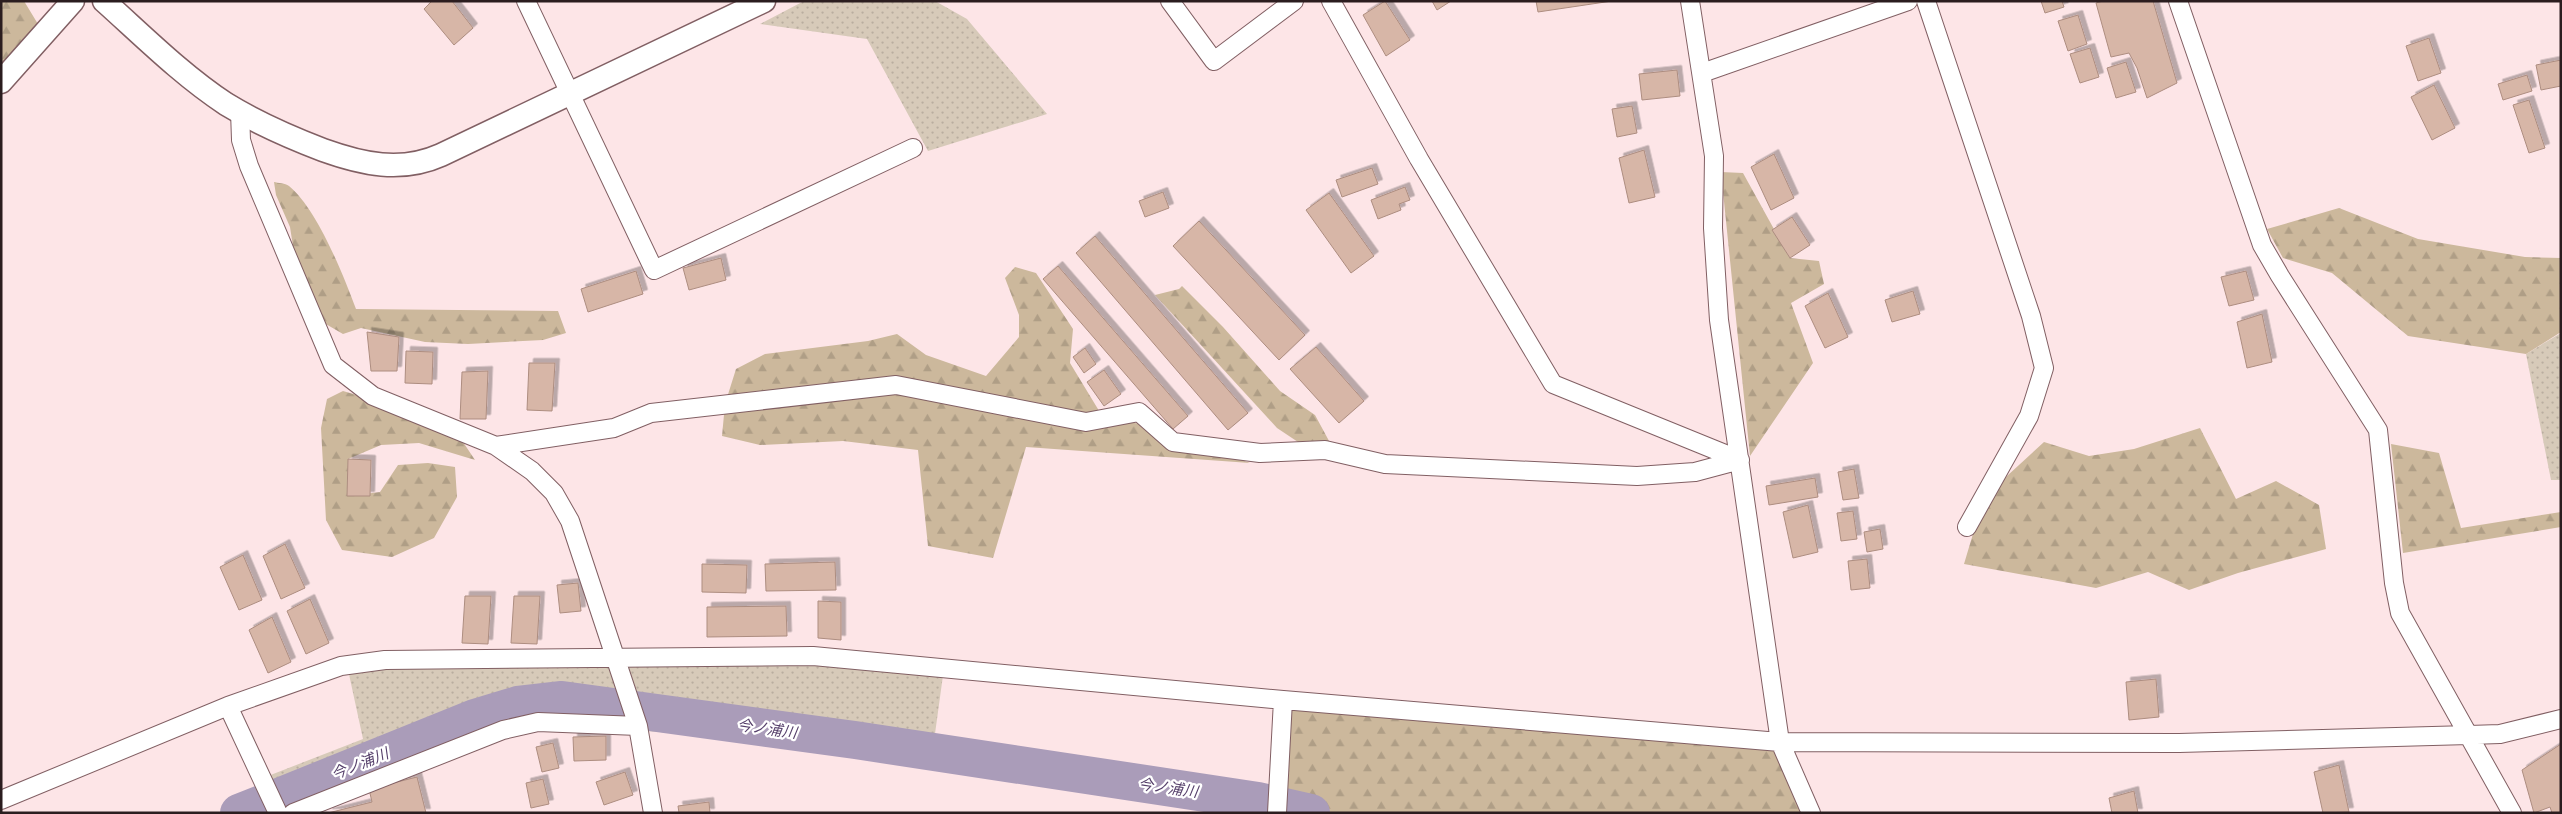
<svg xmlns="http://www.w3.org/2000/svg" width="2562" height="814" viewBox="0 0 2562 814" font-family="Mulish,'Noto Sans JP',sans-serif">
  <defs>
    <pattern id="grass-dots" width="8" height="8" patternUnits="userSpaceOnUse" patternTransform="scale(1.25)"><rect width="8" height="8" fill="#d7cab9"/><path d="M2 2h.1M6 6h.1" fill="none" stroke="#b9ad9f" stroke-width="1.8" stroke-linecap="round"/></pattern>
    <pattern id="forest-firs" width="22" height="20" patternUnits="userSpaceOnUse" patternTransform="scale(1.25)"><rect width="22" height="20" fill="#ccb89c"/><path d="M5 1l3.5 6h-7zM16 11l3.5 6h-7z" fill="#af9e86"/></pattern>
    <filter id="shadow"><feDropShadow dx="4.5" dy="-4.5" stdDeviation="0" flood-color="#0004"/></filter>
  </defs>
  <rect width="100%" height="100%" fill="#fde5e7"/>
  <!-- grass -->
  <path fill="url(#grass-dots)" d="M804 1H935L967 19 1047 114 928 151 867 39 760 24Z
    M2561 333V480H2551L2526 354Z
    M765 656 944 668 931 763 785 741 536 723 279 813 268 776 363 739 347 665Z"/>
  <!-- forest -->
  <path fill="url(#forest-firs)" d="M1 1H24L44 34 1 82Z
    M1721 172 1743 173 1790 258 1819 261 1824 284 1791 303 1813 363 1750 456Z
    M274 182C278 183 285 183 289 186 317 209 343 274 356 309L558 311 566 333 543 340 468 344 425 342 361 328 343 334 312 316 299 285 290 227 276 195Z
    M2339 208 2418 239 2525 257 2561 258V332L2526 354 2408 336 2332 273 2283 258 2267 229Z
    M1015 267 1036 273 1073 329 1070 363 1104 419 1142 424 1250 463 1026 447 993 558 928 546 918 450 843 441 760 445 722 436 725 404 736 369 765 354 868 341 897 334 926 355 986 376 1019 337V315L1005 278Z
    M1182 286 1223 327 1280 391 1315 415 1335 452 1310 450 1277 428 1155 295 1179 289Z
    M343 391 401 408 463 442 475 460 419 443 381 445 348 459V496L380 492 398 465 428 463 455 467 457 497 434 538 392 557 342 550 326 520 321 428 327 399Z
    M2200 428 2236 499 2276 481 2319 505 2326 549 2238 573 2189 590 2148 572 2096 588 1964 564 1984 497 2044 442 2089 456 2134 449Z
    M2391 444 2439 453 2461 528 2561 512V527L2403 553Z
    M1283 700 1780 742 1811 813H1277Z"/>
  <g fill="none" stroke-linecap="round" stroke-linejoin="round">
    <!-- river -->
    <path stroke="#aa9cb9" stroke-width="38" d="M239 813 475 718 518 705 562 700 855 740 1258 801 1311 813"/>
  </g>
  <!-- building -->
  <path fill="#d7b6a7" stroke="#ad8d80" filter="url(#shadow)" d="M432 1H452L473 28 454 45 424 9Z
    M1385 1 1410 40 1386 56 1363 15Z
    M1432 1H1451L1437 10Z
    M1536 1H1612L1538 12Z
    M2041 1H2062L2064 7 2045 13Z
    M2103 1H2153L2177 83 2147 98 2137 68 2129 53 2111 57 2096 3Z
    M2078 15 2087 44 2068 51 2058 21Z
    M2429 38 2441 73 2418 81 2406 46Z
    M2090 48 2099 77 2080 83 2070 54Z
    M2561 60V86L2541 90 2536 65Z
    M2126 62 2136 92 2116 98 2107 68Z
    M1677 70 1680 96 1642 100 1639 74Z
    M2527 75 2532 91 2503 100 2498 84Z
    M2434 85 2455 128 2432 140 2411 97Z
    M2529 100 2545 148 2529 153 2513 105Z
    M1632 106 1637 133 1617 137 1612 109Z
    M1644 150 1655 197 1629 203 1619 158Z
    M1774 154 1794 198 1771 210 1751 167Z
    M1372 168 1378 184 1342 197 1336 180Z
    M1405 187 1410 200 1399 204 1401 210 1378 219 1371 200Z
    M1163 192 1169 208 1145 217 1139 201Z
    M1329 193 1374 256 1351 273 1306 210Z
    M1792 217 1810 245 1790 258 1772 230Z
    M1199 221 1305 335 1279 360 1173 246Z
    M1095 236 1248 413 1228 430 1076 253Z
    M721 258 726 280 689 290 683 268Z
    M1058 266 1188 416 1173 429 1043 279Z
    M636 271 643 294 588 312 581 289Z
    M2246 271 2254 300 2229 306 2221 277Z
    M1913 291 1920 314 1892 322 1885 300Z
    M1828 293 1848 337 1825 348 1805 306Z
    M2262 314 2272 362 2247 368 2237 322Z
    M367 332 399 337 397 371H371Z
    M1316 347 1364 401 1339 423 1290 369Z
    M1085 348 1096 364 1084 373 1073 357Z
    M406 351 433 352 432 384 405 383Z
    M529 363H555L552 411 527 410Z
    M1104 370 1121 394 1104 406 1087 382Z
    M488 371 486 419H460L462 372Z
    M348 459 371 460 370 496H347Z
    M1854 469 1859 498 1843 500 1838 472Z
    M1815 478 1818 497 1769 505 1766 486Z
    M1808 505 1818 552 1793 558 1783 512Z
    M1853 511 1857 539 1841 541 1837 513Z
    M1880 529 1883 549 1867 552 1864 532Z
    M285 544 305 588 281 599 263 556Z
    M243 555 262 600 239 610 220 567Z
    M1867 559 1870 588 1851 590 1848 561Z
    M835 562 836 590 766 591 765 564Z
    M702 564 747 565 746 593 702 592Z
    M578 583 581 611 560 613 557 585Z
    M465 596H491L488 644 462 643Z
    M514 596H540L537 644 511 643Z
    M310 599 329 643 306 654 287 611Z
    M818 601 841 602V640L818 638Z
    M786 606 787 636 707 637V607Z
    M272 617 291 662 268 673 249 630Z
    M2156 679 2159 717 2129 720 2126 682Z
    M606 736V760L574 761 573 737Z
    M553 743 559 768 542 772 536 747Z
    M2561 744V813H2552L2550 807 2534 813 2522 770Z
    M2339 765 2349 812 2323 813 2314 772Z
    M625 772 633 795 604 805 596 782Z
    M417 777 426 813H328L372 802 369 789Z
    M543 779 549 804 531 808 526 783Z
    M2134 791 2138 813H2112L2109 798Z
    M709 802 710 813H679L678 806Z"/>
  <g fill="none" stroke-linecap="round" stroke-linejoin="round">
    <!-- minor casing -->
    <g stroke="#815f63" stroke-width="20">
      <path id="minor" d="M526 1 654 270 913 148
        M1170 1 1214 61 1294 1
        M1331 1 1419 159 1553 384 1740 460
        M1690 1 1714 156 1713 228 1719 320 1780 742 1811 813
        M1926 1 2031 316 2044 368 2029 416 1967 527
        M2178 1 2262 245 2280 276 2378 430 2394 583 2400 613 2512 813
        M1702 73 1908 1
        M240 111 241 140 249 166 333 365 373 396 496 446 532 471 554 493 570 521 638 726 653 813
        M496 446 614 428 651 413 896 385 1086 422 1139 412 1173 442 1260 453 1325 450 1385 464 1637 476 1695 472 1740 460
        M228 706 278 813
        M1 800 228 706 341 666 385 660 813 656 1283 700 1780 742 2179 743 2469 735 2500 734 2561 719
        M293 813 503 730 538 722 638 726
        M1277 813 1283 700"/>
    </g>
    <!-- tertiary casing -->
    <g stroke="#815f63" stroke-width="25">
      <path id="tertiary" d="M104 1C143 36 182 75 226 104 257 123 289 137 323 150 362 164 401 173 441 155L764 1
        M1 82 73 1"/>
    </g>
    <!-- minor -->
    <use href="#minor" stroke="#fff" stroke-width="18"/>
    <!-- tertiary -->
    <use href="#tertiary" stroke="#fff" stroke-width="22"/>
  </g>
  <g text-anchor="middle" stroke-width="4.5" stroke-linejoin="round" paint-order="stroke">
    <!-- water labels -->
    <g font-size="15" font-style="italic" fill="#553f6a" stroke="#fff">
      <text transform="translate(767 729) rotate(8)" y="5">今ノ浦川</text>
      <text transform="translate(360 764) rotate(-22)" y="5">今ノ浦川</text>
      <text transform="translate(1168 788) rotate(8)" y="5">今ノ浦川</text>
    </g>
  </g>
  <!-- border -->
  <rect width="2562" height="814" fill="none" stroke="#2b1d1f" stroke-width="5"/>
</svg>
